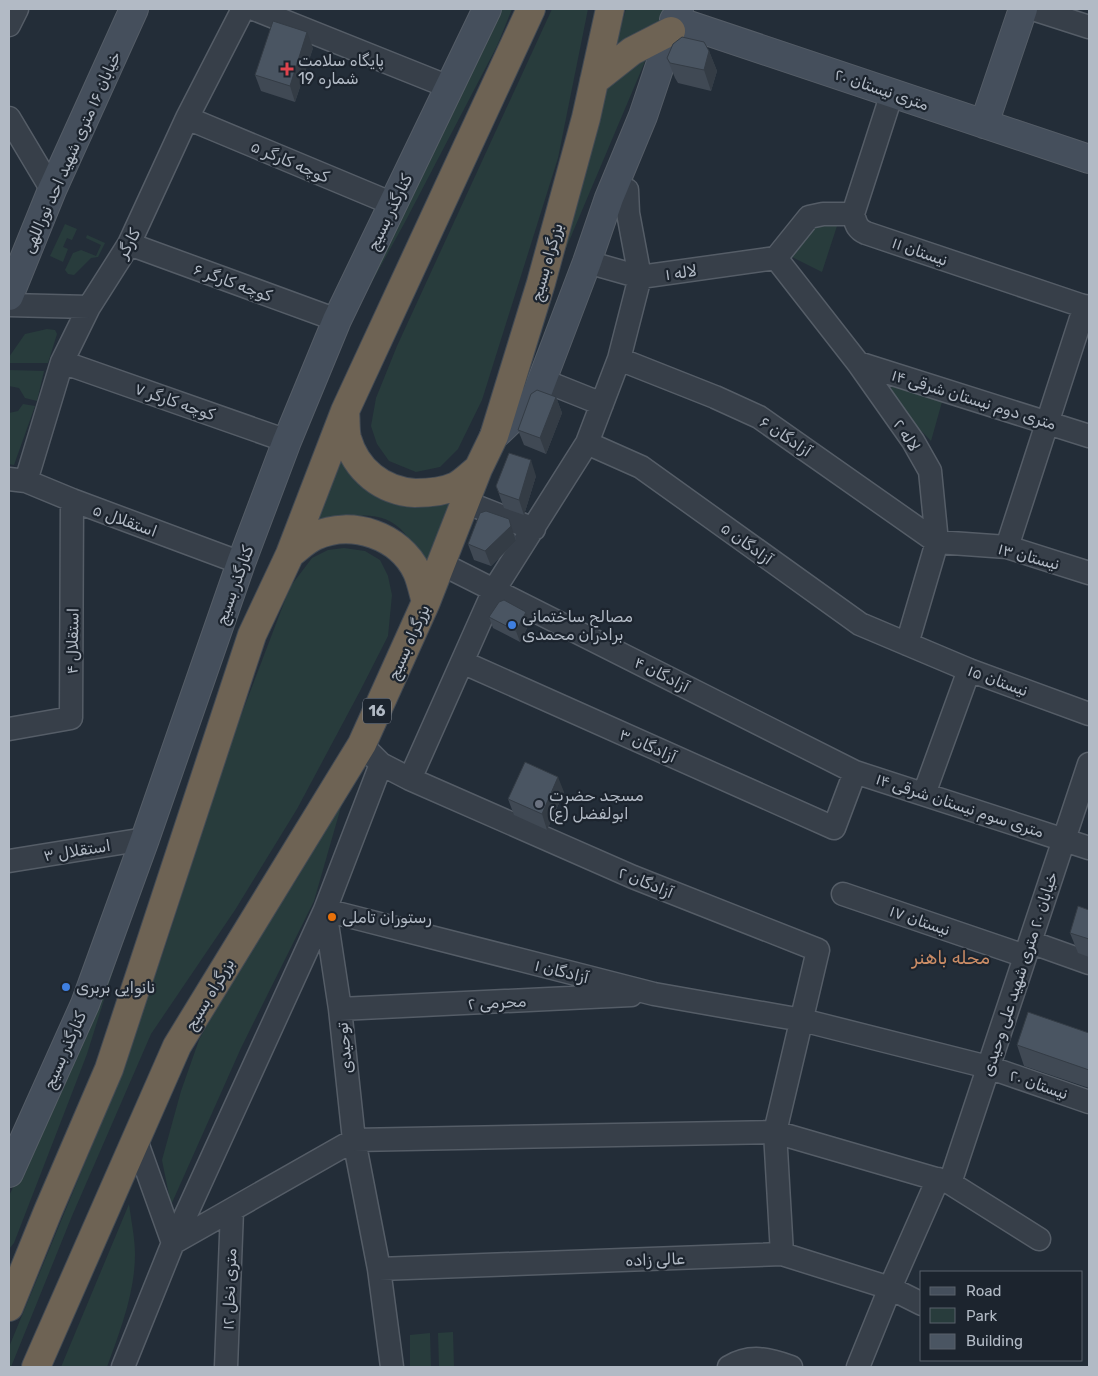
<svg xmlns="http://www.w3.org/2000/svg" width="1098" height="1376" viewBox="0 0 1098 1376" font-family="Rubik,'Noto Naskh Arabic',sans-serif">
  <rect width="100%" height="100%" fill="#232d38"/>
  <!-- green -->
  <path fill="#283c3c" d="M499 9H512L497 46 405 222 346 329Z
    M552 9H588L558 158 482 400 458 449 440 467 416 472 389 461 377 444 371 426 376 398 397 346Z
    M626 9H665L658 27 614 50Z
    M649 52 564 253 608 83Z
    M65 224 77 229 72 240 67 238 63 247 68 249 63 262 50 256Z
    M832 224 837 226 822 272 790 256 816 225Z
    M87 235 105 243 98 257 91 258 74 275 68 274 65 270 73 253 81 250 96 256 101 245 86 238Z
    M47 329 55 330 57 334 48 363H9V357L25 334Z
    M9 370 44 371 37 401 25 398 19 388 9 386Z
    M895 384 942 402 931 441 892 401 891 387Z
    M23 404 35 406 14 465 9 464V413L18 411Z
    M344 455C352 466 359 479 368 490 388 513 427 501 453 499L424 568C418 557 413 544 405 534 382 505 344 517 315 525Z
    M344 548 365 551 380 560 388 576 392 595 388 636 360 691 297 809 235 910 151 1034 72 1216 11 1367H9V1347L115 1090 165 947 234 734 290 587 312 558 328 550Z
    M347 786 314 901 241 1048 171 1205 162 1160 181 1091 199 1040 246 952 297 879Z
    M148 860 87 1054 14 1243 9 1249V1196L32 1146Z
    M129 1204C131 1220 135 1238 135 1254 135 1293 120 1331 107 1367H61Z
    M453 1332 454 1367H439L438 1333Z
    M430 1333 431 1367H410V1335Z"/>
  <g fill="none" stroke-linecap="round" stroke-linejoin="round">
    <!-- street casing -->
    <g stroke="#555d67" stroke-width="25">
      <path id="street" d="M254 9 449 87
        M1033 9 1089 27
        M9 25 17 9
        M9 118 52 190
        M187 118 393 204
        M853 214 892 93
        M129 244 337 320
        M776 258 858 363 913 441 930 471 937 542 907 644
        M776 258 809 217 823 214H853C856 224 857 229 866 233L1089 308
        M587 262 640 277 776 258
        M9 305 89 307
        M619 359 715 397 759 417 937 542 1007 547 1089 573
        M62 362 287 441
        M858 363 1089 436
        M542 380 602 404
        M587 443 641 467 860 624 969 670 1089 714
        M9 479 26 481 72 500 241 563
        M26 481 62 362 89 307 129 244 187 118 243 9
        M465 502 534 529
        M1007 547 1085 306
        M442 564 855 772 1089 848
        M462 662 834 828 855 772
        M9 729 71 718 72 500
        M370 753 381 764 325 910 340 1009 354 1140 379 1269 392 1367
        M381 764 410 779 494 590 587 443 619 359 640 277 628 213 627 190 614 186
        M410 779 633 877 818 950 775 1132 782 1254
        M924 794 969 670
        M9 861 145 839
        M843 894 1025 956
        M1030 942 1089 963
        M340 1009 631 995
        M136 1140 173 1243
        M950 1183 1089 764
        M173 1243 354 1140 775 1132 950 1183 1039 1239
        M379 1269 782 1254 890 1288 922 1304
        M123 1367 173 1243 325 910 654 994 802 1020 988 1067 1089 1102
        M226 1367 232 1210
        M729 1367C750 1354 769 1359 791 1367
        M858 1367 890 1288 938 1179"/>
    </g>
    <!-- secondary casing -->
    <g stroke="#555d67" stroke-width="30">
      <path id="secondary" d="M674 20 1089 159
        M984 124 1023 9
        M9 296 52 190 134 9
        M494 436 536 396 587 262 609 198 643 116 679 9
        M9 1173 85 1004 145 839 241 563 287 441 337 320 487 9"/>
    </g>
    <!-- highway casing -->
    <g stroke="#424a54" stroke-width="30">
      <path id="highway" d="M594 81 632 51 671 31
        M345 411C346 420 345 430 347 438 356 470 382 491 415 493 429 493 443 492 456 486 464 482 471 474 478 469
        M290 554C298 548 306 540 315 536 352 519 400 536 417 572 421 581 423 592 426 602
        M9 1307 48 1211 109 1069 252 635 290 554 345 411 531 9
        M36 1367 177 1046 362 744 426 602 478 469 494 436 541 283 586 118 610 9"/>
    </g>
    <!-- street -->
    <use href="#street" stroke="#373f49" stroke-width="22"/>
    <!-- secondary -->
    <use href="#secondary" stroke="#454f5c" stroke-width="28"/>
    <!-- highway -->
    <use href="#highway" stroke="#6e6354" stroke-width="28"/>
  </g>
  <!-- wall -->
  <path fill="#404954" d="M313 48 295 102 261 91 255 75Z
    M709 51 717 71 711 91 678 83 675 78 667 58Z
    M556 397 562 413 546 454 524 445 518 430Z
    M536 476 524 515 504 508 496 486Z
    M515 535 516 541 491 566 474 560 468 544Z
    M526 612 530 622 520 642 493 628 489 617Z
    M564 792 547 830 514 815 508 799Z
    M1089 910V957L1078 953 1070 933Z
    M1089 1033V1088L1024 1066 1017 1045Z"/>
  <!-- shaded-wall -->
  <path fill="#343c45" d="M307 32 313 48 295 102 290 86Z
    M709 51 717 71 711 91 704 70Z
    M556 397 562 413 546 454 540 438Z
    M531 460 536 476 524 515 519 500Z
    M509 519 516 541 491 566 485 551Z
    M526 612 530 622 520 642 516 631Z
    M558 777 564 792 547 830 542 814Z"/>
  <!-- building -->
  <path fill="#4a5562" stroke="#343c45" d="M273 21 307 32 290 86 255 75Z
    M682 37 704 42 709 51 704 70 670 63 667 58 673 44Z
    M537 390 556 397 540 438 518 430 531 394Z
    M509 453 531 460 519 500 499 493 496 486Z
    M486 511 509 519 511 526 485 551 468 544 480 513Z
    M504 600 526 612 516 631 489 617 499 602Z
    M525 762 558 777 542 814 508 799Z
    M1078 906 1089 910V939L1070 933Z
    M1028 1012 1089 1033V1070L1017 1045Z"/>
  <!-- markers -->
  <path fill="#e0444e" stroke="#1c242e" stroke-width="2" d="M284.5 61.5h5v5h5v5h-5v5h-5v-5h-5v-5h5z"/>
  <g fill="#3f7fe0" stroke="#1c242e" stroke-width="2">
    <circle cx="512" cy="625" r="5"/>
    <circle cx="66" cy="987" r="5"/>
  </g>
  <circle fill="#6b7280" stroke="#1c242e" stroke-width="2" cx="539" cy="804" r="5"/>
  <circle fill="#e8710a" stroke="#1c242e" stroke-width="2" cx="332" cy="917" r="5"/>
  <g text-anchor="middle" stroke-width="4.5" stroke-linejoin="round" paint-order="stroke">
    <!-- shield labels -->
    <rect fill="#1c242e" stroke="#858d98" stroke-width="1" x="363" y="698.5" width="28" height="25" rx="4"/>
    <g font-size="15" font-weight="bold" fill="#b2bac5">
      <text x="377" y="716">16</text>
    </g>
    <!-- poi labels -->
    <g font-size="16" fill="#b2bac5" stroke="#1c242e" text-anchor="start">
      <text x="298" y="66">پایگاه سلامت<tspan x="298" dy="18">شماره 19</tspan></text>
      <text x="522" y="622">مصالح ساختمانی<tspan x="522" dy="18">برادران محمدی</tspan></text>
      <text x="549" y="801">مسجد حضرت<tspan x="549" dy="18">ابولفضل (ع)</tspan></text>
      <text x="342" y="923">رستوران تاملی</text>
      <text x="76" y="993">نانوایی بربری</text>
    </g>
    <!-- street labels -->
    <g font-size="16" fill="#b2bac5" stroke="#1c242e">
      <text transform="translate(882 89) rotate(19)" y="6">۲۰ متری نیستان</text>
      <text transform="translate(71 152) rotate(-66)" y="6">خیابان ۱۶ متری شهید احد نوراللهی</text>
      <text transform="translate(290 161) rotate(23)" y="6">کوچه کارگر ۵</text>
      <text transform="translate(389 212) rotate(-64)" y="6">کنارگذر بسیج</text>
      <text transform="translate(128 243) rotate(-61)" y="6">کارگر</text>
      <text transform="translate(920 251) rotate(19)" y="6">نیستان ۱۱</text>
      <text transform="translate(546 262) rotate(-74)" y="6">بزرگراه بسیج</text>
      <text transform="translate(681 272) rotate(-8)" y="6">لاله ۱</text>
      <text transform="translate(233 282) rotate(20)" y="6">کوچه کارگر ۶</text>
      <text transform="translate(974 399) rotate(17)" y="6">۱۴ متری دوم نیستان شرقی</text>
      <text transform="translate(175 401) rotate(19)" y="6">کوچه کارگر ۷</text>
      <text transform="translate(907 435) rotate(57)" y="6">لاله ۲</text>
      <text transform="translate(786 436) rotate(34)" y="6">آزادگان ۶</text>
      <text transform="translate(125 520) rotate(20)" y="6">استقلال ۵</text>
      <text transform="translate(747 543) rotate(36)" y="6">آزادگان ۵</text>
      <text transform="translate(1029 556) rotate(15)" y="6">نیستان ۱۳</text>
      <text transform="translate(234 585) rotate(-70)" y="6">کنارگذر بسیج</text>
      <text transform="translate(72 641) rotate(-89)" y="6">استقلال ۴</text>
      <text transform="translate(408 642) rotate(-66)" y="6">بزرگراه بسیج</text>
      <text transform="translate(662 674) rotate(27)" y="6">آزادگان ۴</text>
      <text transform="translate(998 680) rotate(20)" y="6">نیستان ۱۵</text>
      <text transform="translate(648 745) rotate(24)" y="6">آزادگان ۳</text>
      <text transform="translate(960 805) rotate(18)" y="6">۱۴ متری سوم نیستان شرقی</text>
      <text transform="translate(77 850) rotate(-9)" y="6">استقلال ۳</text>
      <text transform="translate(646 882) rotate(22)" y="6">آزادگان ۲</text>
      <text transform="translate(920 920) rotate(19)" y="6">نیستان ۱۷</text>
      <text transform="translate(562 971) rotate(14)" y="6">آزادگان ۱</text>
      <text transform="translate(1019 974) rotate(-72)" y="6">خیابان ۲۰ متری شهید علی وحیدی</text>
      <text transform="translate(209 994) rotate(-59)" y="6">بزرگراه بسیج</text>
      <text transform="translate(497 1002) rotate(-3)" y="6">محرمی ۲</text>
      <text transform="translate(344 1048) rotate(-96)" y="6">توحیدی</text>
      <text transform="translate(64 1050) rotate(-66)" y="6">کنارگذر بسیج</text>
      <text transform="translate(1039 1084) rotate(19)" y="6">نیستان ۲۰</text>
      <text transform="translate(655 1259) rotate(-2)" y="6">عالی زاده</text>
      <text transform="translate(229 1289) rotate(-88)" y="6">۱۲ متری نخل</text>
    </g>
    <!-- neighbourhood labels -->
    <g font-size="18" fill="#cc8d66" stroke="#1c242e">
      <text x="951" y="964">محله باهنر</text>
    </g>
  </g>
  <!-- border -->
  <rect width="1098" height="1376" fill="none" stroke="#b2bac5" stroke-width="20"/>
  <!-- legend -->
  <rect x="920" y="1271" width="162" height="90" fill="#1c242e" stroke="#58606a"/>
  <rect x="930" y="1287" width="25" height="8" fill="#454f5c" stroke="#58606a"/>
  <text x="966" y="1296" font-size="15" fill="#b2bac5">Road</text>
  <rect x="930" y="1308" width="25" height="15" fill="#283c3c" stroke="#58606a"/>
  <text x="966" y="1321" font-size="15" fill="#b2bac5">Park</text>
  <rect x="930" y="1334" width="25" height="15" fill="#4a5562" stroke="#58606a"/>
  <text x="966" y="1346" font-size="15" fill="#b2bac5">Building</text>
</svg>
